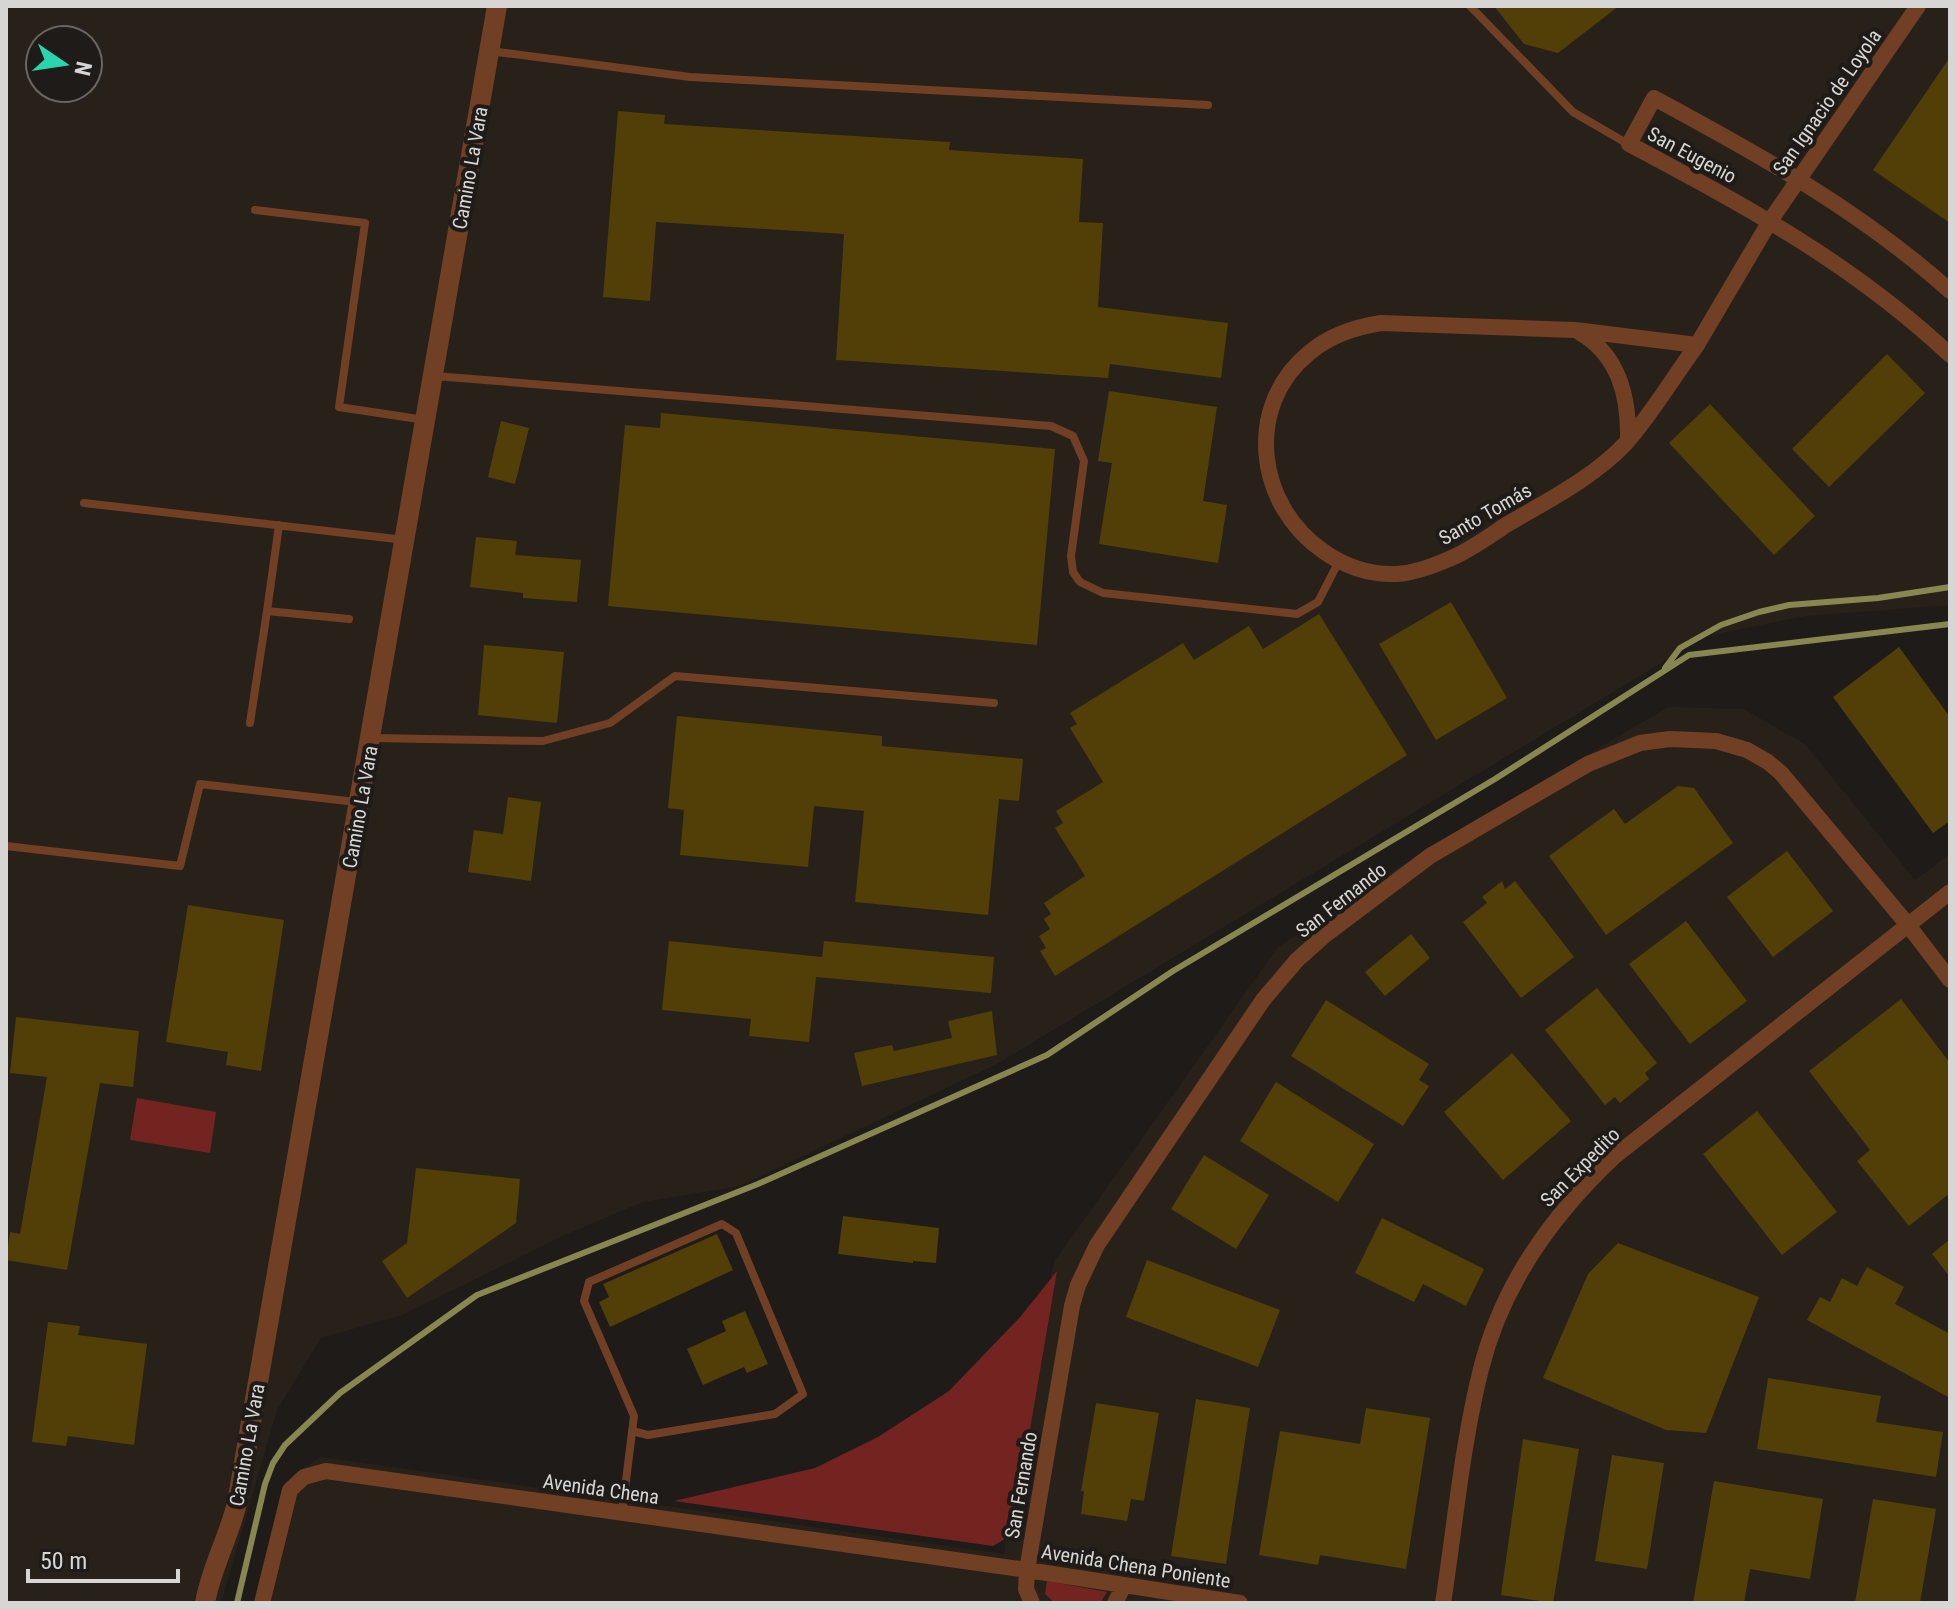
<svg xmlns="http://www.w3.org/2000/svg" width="1956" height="1609" viewBox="0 0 1956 1609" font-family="'Roboto Condensed',sans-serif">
  <rect width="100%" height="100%" fill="#1e1b19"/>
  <!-- built -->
  <path fill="#28211a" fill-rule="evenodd" d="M6 6H1950V605L1806 616 1706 636 997 1064 740 1186 643 1202 565 1235 402 1315 321 1338 277 1410 221 1603H6ZM40 40H88V88H40Z
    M1668 707 1744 709 1806 745 1915 880 1950 854V1603H270L292 1475 321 1457 1004 1554 1040 1320 1054 1262 1278 947 1405 863Z"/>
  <!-- green -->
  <path fill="#732420" d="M137 1098 216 1112 210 1153 130 1140Z
    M1057 1271 1012 1535 993 1546 674 1501 815 1468 878 1437 949 1391 1021 1316Z
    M1047 1581 1107 1592 1100 1603H1055L1045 1594Z"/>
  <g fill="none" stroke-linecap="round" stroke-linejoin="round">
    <!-- stream -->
    <path stroke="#888750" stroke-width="6" d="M1665 668 1680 648 1721 625 1759 612 1789 605 1878 598 1950 587
      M237 1603 265 1484 273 1463 285 1445 340 1393 477 1295 758 1184 1047 1055 1173 971 1495 779 1689 655 1950 624"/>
  </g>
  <!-- building -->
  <path fill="#513f07" d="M1494 6H1619L1558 53 1524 44Z
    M1950 57V223L1873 170Z
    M618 111 665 115 664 124 950 142 949 150 1083 159 1079 222 1103 223 1098 307 1228 323 1221 378 1110 364 1108 378 836 360 844 234 656 222 650 301 603 297Z
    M1887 354 1925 393 1829 487 1792 449Z
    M1109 391 1217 407 1203 501 1227 505 1218 563 1099 544 1112 463 1098 461Z
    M1710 404 1815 516 1774 555 1669 443Z
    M661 413 1055 449 1037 645 608 606 625 425 660 428Z
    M501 421 529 428 515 484 488 477Z
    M476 537 517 541 515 555 581 560 577 602 523 598V593L470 587Z
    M1451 602 1507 698 1436 740 1379 644Z
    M1319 614 1407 755 1055 976 1040 951 1046 948 1039 936 1050 929 1044 919 1051 914 1044 903 1085 876 1055 828 1063 823 1056 811 1103 782 1070 728 1077 724 1070 713 1183 643 1194 660 1249 626 1263 649Z
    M484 645 564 652 557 723 478 715Z
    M1899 647 1950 717V821L1933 833 1833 697Z
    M677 716 882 736V746L1023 759 1019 801 999 799 988 915 855 902 864 811 814 806 808 867 680 855 684 810 668 808Z
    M1678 786 1694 788 1733 843 1606 935 1549 856 1614 809 1625 824Z
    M508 797 541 802 531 881 468 872 474 830 503 834Z
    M1787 851 1833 911 1773 957 1727 897Z
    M1502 881 1505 889 1515 881 1574 957 1521 998 1463 922 1487 903 1482 897Z
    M188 905 284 920 261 1071 226 1065 228 1052 166 1042Z
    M1686 921 1747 1001 1690 1044 1629 964Z
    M1411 934 1430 958 1385 996 1365 972Z
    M669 941 822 957 824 941 994 957 991 993 816 977 809 1042 749 1036 751 1019 662 1010Z
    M1597 988 1657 1063 1645 1073 1649 1079 1620 1103 1615 1097 1605 1105 1545 1030Z
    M1901 999 1950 1063V1193L1909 1226 1857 1161 1870 1150 1809 1071Z
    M1326 1000 1429 1064 1419 1080 1429 1086 1403 1126 1291 1056Z
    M992 1011 997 1055 862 1086 854 1053 892 1045 894 1051 952 1038 948 1021Z
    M16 1017 139 1031 133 1087 100 1083 67 1270 6 1260 10 1232 20 1234 47 1077 10 1073Z
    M1512 1053 1571 1121 1503 1180 1444 1112Z
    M1276 1082 1374 1144 1338 1202 1240 1141Z
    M1757 1111 1837 1212 1782 1255 1703 1154Z
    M1204 1155 1269 1195 1236 1249 1171 1209Z
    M416 1168 520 1179 516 1223 407 1298 382 1261 407 1243Z
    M843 1216 939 1228 936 1263 913 1261V1263L838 1254Z
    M1382 1218 1484 1269 1466 1306 1423 1284 1414 1302 1355 1273Z
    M717 1234 733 1270 610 1327 599 1302 609 1297 603 1284Z
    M1950 1239V1277L1932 1254Z
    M1618 1243 1759 1297 1706 1433 1666 1430 1543 1378 1588 1274Z
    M1147 1260 1280 1310 1258 1367 1126 1317Z
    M1867 1267 1904 1287 1895 1304 1950 1334V1398L1807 1320 1820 1297 1830 1302 1842 1278 1857 1286Z
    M745 1311 768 1364 747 1373 744 1367 703 1385 687 1349 726 1331 722 1321Z
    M48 1322 80 1326 78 1335 147 1344 134 1445 68 1436 66 1446 32 1442Z
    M1768 1378 1881 1396 1876 1422 1943 1432 1936 1477 1757 1449Z
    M1196 1399 1250 1408 1226 1564 1171 1556Z
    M1096 1403 1159 1413 1144 1501 1131 1499 1127 1521 1081 1514 1084 1491H1081Z
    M1366 1408 1430 1418 1406 1569 1320 1555 1318 1565 1259 1555 1280 1431 1360 1444Z
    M1523 1439 1579 1449 1553 1603 1501 1595Z
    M1612 1455 1664 1463 1647 1569 1595 1561Z
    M1714 1481 1823 1499 1810 1579 1750 1569 1744 1603H1693Z
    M1873 1499 1936 1509 1920 1603H1855Z"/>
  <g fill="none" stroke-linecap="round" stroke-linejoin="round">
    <!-- service -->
    <path stroke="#713f24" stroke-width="8" d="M1470 6 1573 112 1628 144
      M490 51 690 77 1208 105
      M255 210 365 223 339 407 425 420
      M435 376 1051 426 1073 436 1084 461 1071 556 1073 572 1080 582 1103 593 1297 614 1318 602 1339 561
      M84 503 405 540
      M279 525 267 611 349 619
      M250 723 267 611
      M373 738 543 741 610 723 675 676 994 703
      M6 846 180 866 200 784 356 802
      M622 1513 634 1416 584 1301 589 1282 722 1224 736 1233 803 1394 775 1414 648 1435 632 1431"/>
    <!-- minor -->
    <path stroke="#713f24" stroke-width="16" d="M1950 291C1861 211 1758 154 1654 98L1629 144C1747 207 1852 263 1950 355
      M1381 323 1575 330 1697 345C1675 375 1650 416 1626 443 1593 478 1547 501 1506 525 1488 537 1469 551 1449 559 1433 566 1414 573 1397 574 1370 575 1344 566 1323 551 1256 505 1244 406 1309 353 1329 336 1355 327 1381 323Z
      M1579 332C1619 355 1629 396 1628 440
      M1697 345 1770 221 1918 6
      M262 1603 290 1490 304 1477 326 1471 1027 1570 1240 1603
      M1032 1603 1026 1589 1027 1570 1072 1306 1078 1285 1097 1245 1263 1000 1297 960 1325 935 1430 856 1588 764 1640 743 1670 739 1716 741 1747 750 1768 762 1781 773 1908 925 1950 980
      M1115 1603 1124 1585
      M1443 1603C1455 1526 1462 1444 1481 1369 1502 1285 1553 1214 1615 1156L1950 892"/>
    <!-- tertiary -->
    <path stroke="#713f24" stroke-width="20" d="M205 1603C211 1568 229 1537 237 1503L497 6"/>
  </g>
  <g text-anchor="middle" stroke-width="8" stroke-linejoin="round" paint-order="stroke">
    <!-- street labels -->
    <g font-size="20" fill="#d7d6d4" stroke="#1e1b19">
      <text transform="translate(1827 102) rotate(-55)" y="7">San Ignacio de Loyola</text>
      <text transform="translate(1692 155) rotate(28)" y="7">San Eugenio</text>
      <text transform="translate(470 168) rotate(-80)" y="7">Camino La Vara</text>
      <text transform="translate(1485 514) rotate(-30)" y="7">Santo Tomás</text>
      <text transform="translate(360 807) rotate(-80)" y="7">Camino La Vara</text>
      <text transform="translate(1341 900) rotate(-38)" y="7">San Fernando</text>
      <text transform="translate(1580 1167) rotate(-45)" y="7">San Expedito</text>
      <text transform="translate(247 1445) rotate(-80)" y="7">Camino La Vara</text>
      <text transform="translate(1021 1485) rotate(-80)" y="7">San Fernando</text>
      <text transform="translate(601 1489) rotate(8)" y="7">Avenida Chena</text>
      <text transform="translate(1136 1566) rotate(9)" y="7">Avenida Chena Poniente</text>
    </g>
  </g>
  <!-- border -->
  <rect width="1956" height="1609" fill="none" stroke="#d7d6d4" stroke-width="16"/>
  <!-- north arrow -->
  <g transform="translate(64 64) rotate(103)"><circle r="38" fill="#1e1b19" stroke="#686664" stroke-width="2"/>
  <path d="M0-6L14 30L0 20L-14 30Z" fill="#2bd5ac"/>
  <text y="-12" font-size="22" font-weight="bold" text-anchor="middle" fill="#d7d6d4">N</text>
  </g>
  <!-- scale -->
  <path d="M28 1569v12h150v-12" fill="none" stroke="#d7d6d4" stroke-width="4"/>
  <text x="40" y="1569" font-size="24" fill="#d7d6d4" stroke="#1e1b19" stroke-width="6" paint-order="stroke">50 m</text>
</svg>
